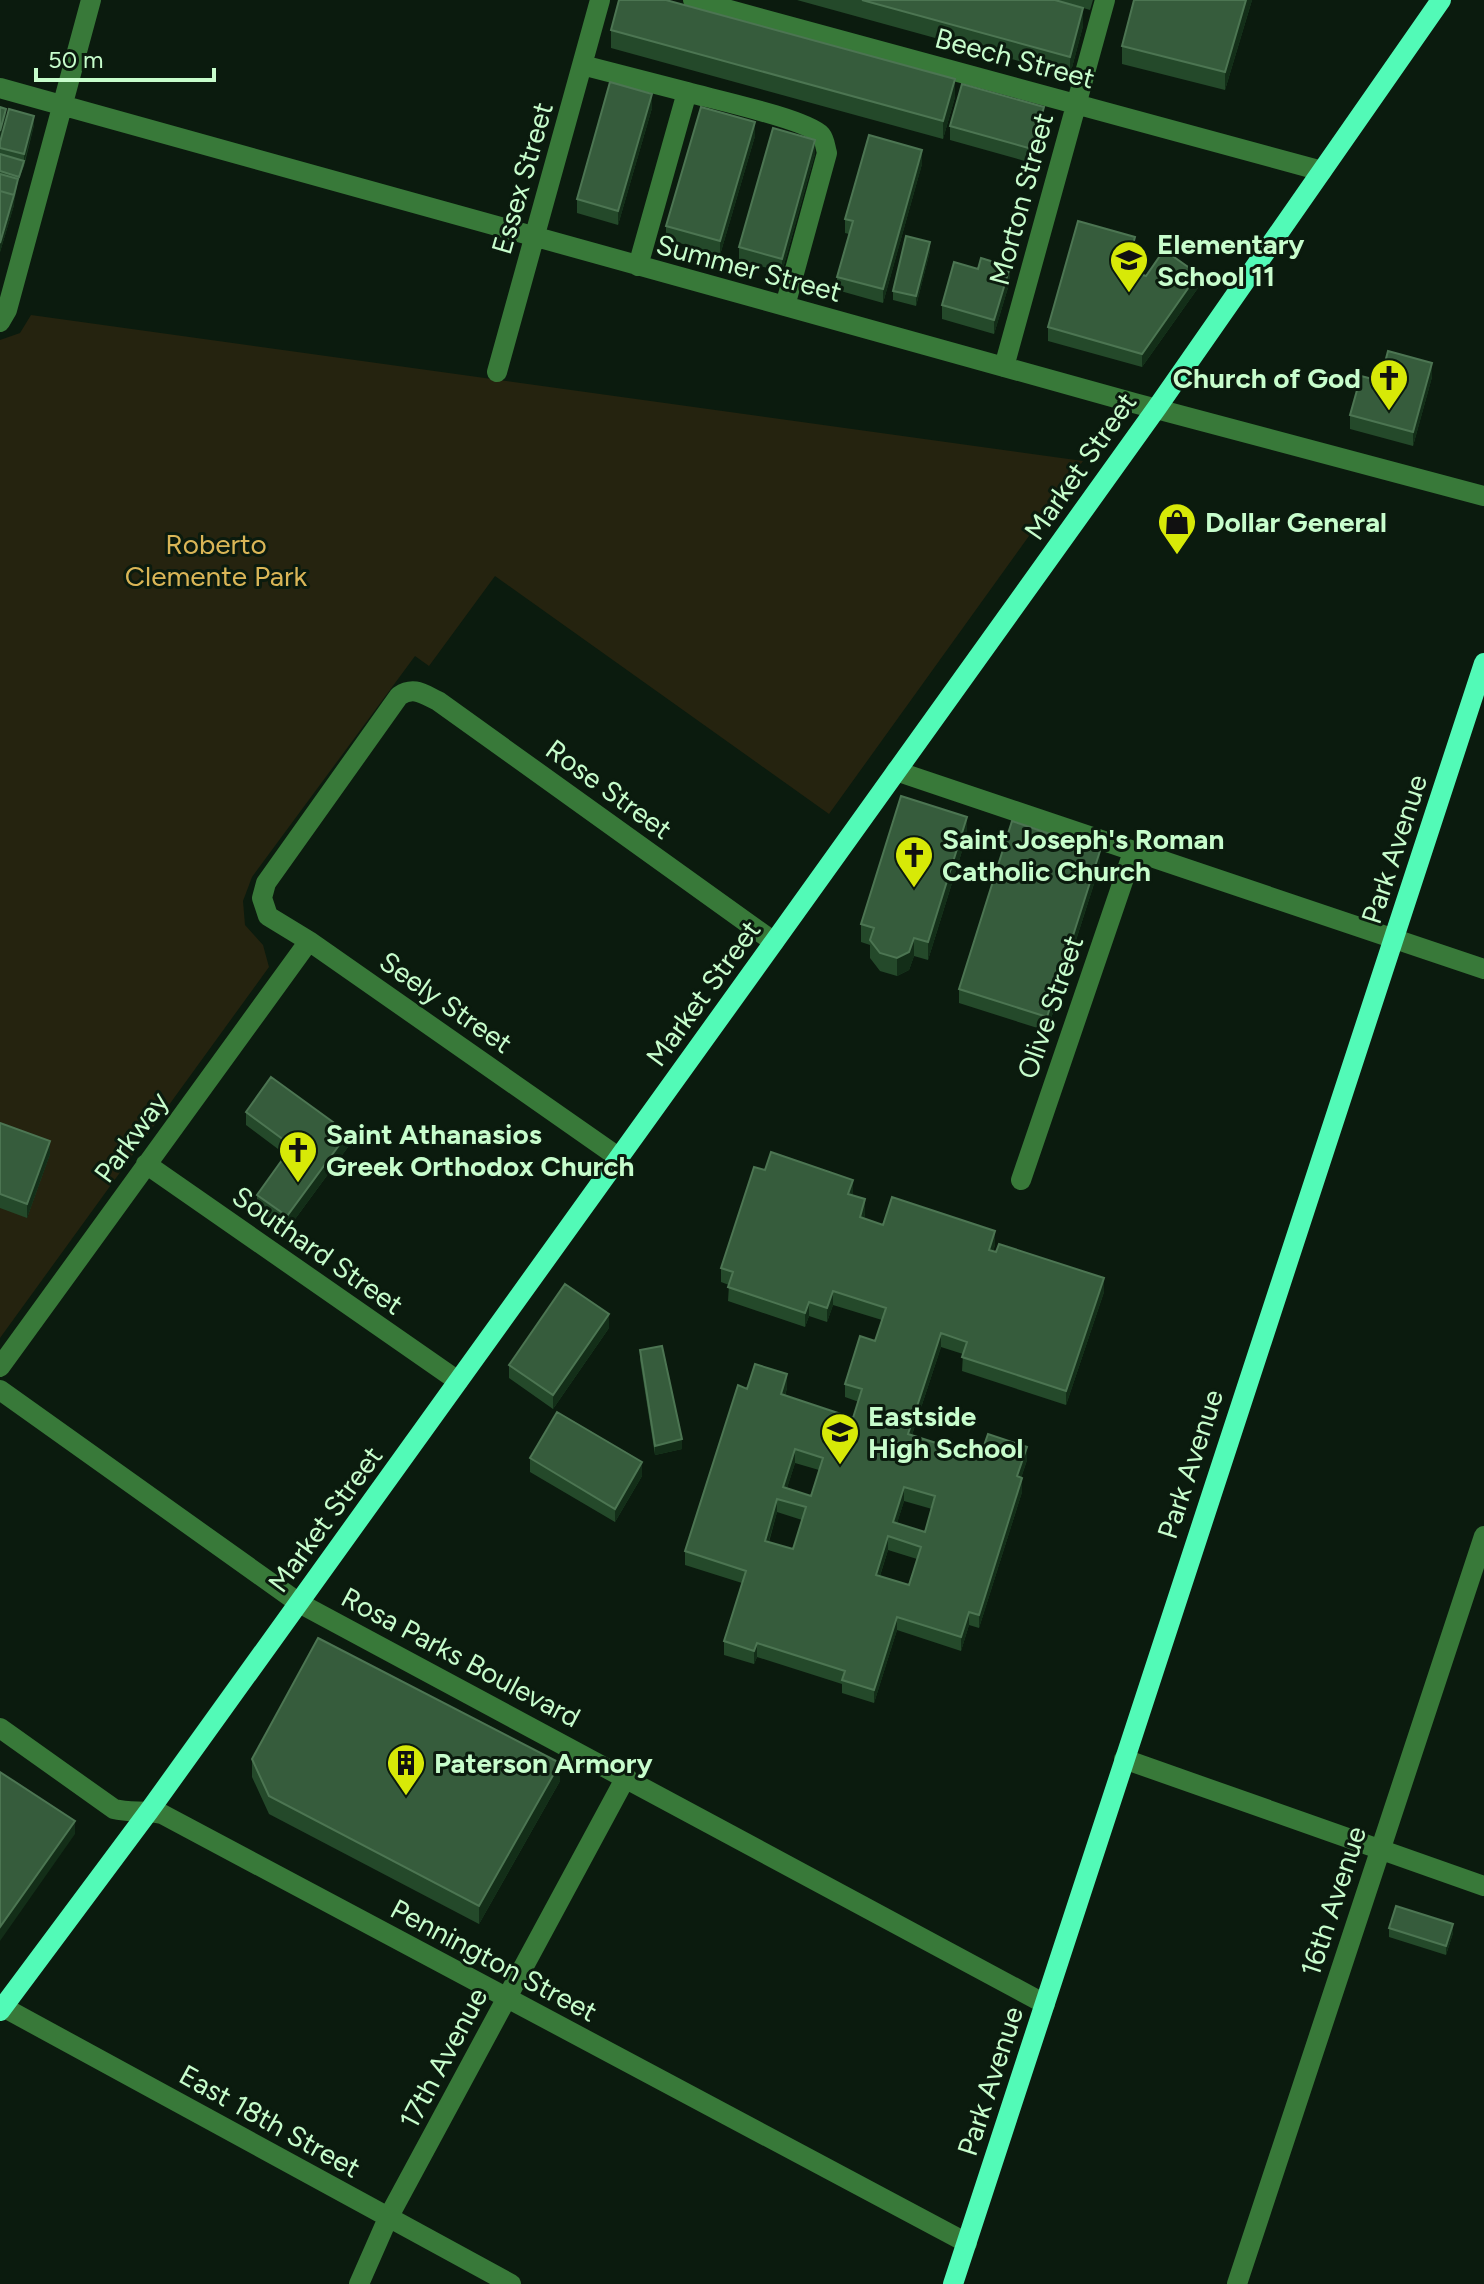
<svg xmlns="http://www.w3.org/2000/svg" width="1484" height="2284" viewBox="0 0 1484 2284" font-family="Figtree,sans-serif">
  <rect width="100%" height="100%" fill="#0b1b0e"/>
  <!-- green -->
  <path fill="#25230f" d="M31 315 1083 461 829 814 495 576 429 666 415 656 252 877 243 901 245 925 263 945 269 967 0 1338V340L20 333Z"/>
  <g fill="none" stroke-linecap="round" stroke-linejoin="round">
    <!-- minor -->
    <path stroke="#387939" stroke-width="20" d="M693 0 1322 171
      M582 65 687 92
      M0 88 1134 403 1484 496
      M638 266 687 92C712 99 806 119 821 135 825 140 825 146 827 153L785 306
      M0 322 7 310 91 0
      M1004 367 1105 0
      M497 372 600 0
      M896 771 1484 969
      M618 1157 309 941 268 916 262 898 266 883 399 696C414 686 423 694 438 701L774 942
      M146 1164 458 1381
      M1021 1180 1133 852
      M0 1367 309 941
      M0 1390 299 1603 1045 2004
      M0 1728 114 1809C130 1813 146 1810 162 1814L967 2243
      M1124 1759 1484 1886
      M3 2007 511 2284
      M359 2284 388 2218 626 1777
      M1237 2284 1484 1536"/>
    <!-- major -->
    <path stroke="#52fab7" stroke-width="20" d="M0 2011 149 1811 774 942 1156 409 1441 0
      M953 2284 1484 663"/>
  </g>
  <!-- wall -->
  <path fill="#24492a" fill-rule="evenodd" d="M797 0H1055L1083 26 1070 75Z
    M1056 0H1093L1090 10Z
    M1252 0 1225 90 1122 64V46Z
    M611 30 955 97 943 139 611 48Z
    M652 108 618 225 577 213V199Z
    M1044 120 1032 163 950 140V126Z
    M34 125 24 166 18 181 14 199V205L0 252V142Z
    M755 136 720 255 666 239V226Z
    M815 154 782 272 739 260V247Z
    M922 164 883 303 837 290V277L849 234 845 233V219Z
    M930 251 916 306 893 300V291Z
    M1135 251 1130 271 1198 288 1142 367 1048 341V327Z
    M1010 281 994 334 942 319V305Z
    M1432 377 1413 446 1350 429V415L1380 381Z
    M967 835 928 960 914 956 909 970 897 976 880 971 870 958V945L861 942V924Z
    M1100 865 1047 1031 959 1003V989Z
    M246 1112 348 1147 287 1230 257 1208V1195L286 1155 246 1125Z
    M0 1123 50 1154 27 1218 0 1208Z
    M765 1170 853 1193 852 1195 865 1213 864 1219 883 1225 995 1245 993 1251 1104 1292 1066 1405 962 1371 963 1354 941 1347 912 1435 980 1457 1027 1460 1021 1478 1022 1492 979 1628 969 1625 961 1651 897 1630 874 1703 842 1693V1684L757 1657 754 1664 724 1655V1641L742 1583 685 1565V1551L747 1389 787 1388 785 1396 853 1418 859 1402 845 1397V1384L875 1341 882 1320 833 1305 827 1322 809 1316 805 1327 728 1301 729 1285 721 1282V1268ZM795 1463 819 1470 811 1496 787 1488ZM904 1501 932 1509 925 1532 897 1523ZM777 1512 802 1520 793 1549 769 1542ZM888 1550 917 1559 909 1585 880 1576Z
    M609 1328 553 1409 509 1378V1365Z
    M640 1350 682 1449 655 1455 640 1360Z
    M530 1458 642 1476 615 1522 530 1472Z
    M252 1759 560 1781 479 1924 269 1814 252 1777Z
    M1389 1928 1453 1933 1446 1955 1389 1937Z"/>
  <!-- shaded-wall -->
  <path fill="#132e18" d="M1246 0H1252L1225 90V72Z
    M1083 8V26L1070 75V57Z
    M955 79V97L943 139V121Z
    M652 94V108L618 225V211Z
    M1044 107V120L1032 163V149Z
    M6 109V118L0 141V131Z
    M34 116V125L24 163V154Z
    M755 122V136L720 255V241Z
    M815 140V154L782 272V259Z
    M922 150V164L883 303V289Z
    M18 179 14 205 0 252V243Z
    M1135 237V251L1126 283V270Z
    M930 242V251L916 306V296Z
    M1010 267V281L994 334V320Z
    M1198 274V288L1142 367V354Z
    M1432 363V377L1413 446V432Z
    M967 817V835L928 960V942Z
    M1100 851V865L1047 1031V1017Z
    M914 938V956L909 970 897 976V958Z
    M348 1133V1147L287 1230V1216Z
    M50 1141V1154L27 1218V1204Z
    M853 1180V1193L848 1208V1194Z
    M865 1199V1213L860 1231V1217Z
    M995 1231V1245L989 1263V1250Z
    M1104 1278V1292L1066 1405V1391Z
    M833 1291V1305L827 1322V1308Z
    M809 1302V1316L805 1327V1313Z
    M609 1314V1328L553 1409V1395Z
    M941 1333V1347L908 1447V1434Z
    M787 1374V1388L781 1408V1394Z
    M682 1439V1449L655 1455V1446Z
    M1027 1447V1460L1017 1490V1476Z
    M795 1449V1463L783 1501V1487Z
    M642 1462V1476L615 1522V1509Z
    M1022 1478V1492L979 1628V1615Z
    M904 1487V1501L893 1536V1522Z
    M777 1499V1512L765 1554V1541Z
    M888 1536V1550L876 1588V1575Z
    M969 1612V1625L961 1651V1637Z
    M897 1617V1630L874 1703V1690Z
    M757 1643V1657L754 1664V1651Z
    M560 1763V1781L479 1924V1906Z
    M75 1821V1834L0 1941V1927Z
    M1453 1924V1933L1446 1955V1946Z"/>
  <!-- building -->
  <path fill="#365c3c" stroke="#4c7552" stroke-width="2" fill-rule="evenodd" d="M619 0H666L955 79 943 121 611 30Z
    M862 0H1055L1083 8 1070 57Z
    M1134 0H1246L1225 72 1122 46Z
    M610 82 652 94 618 211 577 199Z
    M962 84 1044 107 1032 149 950 126Z
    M0 107 6 109 0 131Z
    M701 107 755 122 720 241 666 226Z
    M9 109 34 116 24 154 0 148V142Z
    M773 128 815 140 782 259 739 247Z
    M869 135 922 150 883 289 837 277 853 221 845 219Z
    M0 154 24 161 19 177 0 171Z
    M0 174 18 179 14 195 0 191Z
    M0 191 14 195 0 243Z
    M1078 221 1135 237 1126 270 1146 276 1164 250 1198 274 1142 354 1048 327Z
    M906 236 930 242 916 296 893 291Z
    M981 258 1010 267 994 320 942 305 954 262 978 269Z
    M1388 351 1432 363 1413 432 1350 415 1361 376 1380 381Z
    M901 796 967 817 928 942 914 938 909 952 897 958 880 953 870 940 874 928 861 924Z
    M1012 821 1100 851 1047 1017 959 989Z
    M271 1077 348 1133 287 1216 257 1195 292 1146 246 1112Z
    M0 1123 50 1141 27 1204 0 1194Z
    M771 1152 853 1180 848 1194 865 1199 860 1217 883 1225 892 1197 995 1231 989 1250 996 1252 999 1244 1104 1278 1066 1391 962 1357 967 1342 941 1333 908 1434 980 1457 988 1434 1027 1447 1017 1476 1022 1478 979 1615 969 1612 961 1637 897 1617 874 1690 842 1680 845 1671 757 1643 754 1651 724 1641 746 1571 685 1551 738 1385 747 1389 755 1364 787 1374 781 1394 853 1418 862 1389 845 1384 860 1336 875 1341 886 1308 833 1291 827 1308 809 1302 805 1313 728 1287 733 1272 721 1268 754 1167 765 1170ZM795 1449 823 1458 811 1496 783 1487ZM904 1487 935 1496 925 1532 893 1522ZM777 1499 806 1507 793 1549 765 1541ZM888 1536 921 1547 909 1585 876 1575Z
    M565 1284 609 1314 553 1395 509 1365Z
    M662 1346 682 1439 655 1446 640 1350Z
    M557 1412 642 1462 615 1509 530 1458Z
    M318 1638 560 1763 479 1906 269 1796 252 1759Z
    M0 1772 75 1821 0 1927Z
    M1396 1906 1453 1924 1446 1946 1389 1928Z"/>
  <!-- icons -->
  <defs>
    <g id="school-pin" transform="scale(2)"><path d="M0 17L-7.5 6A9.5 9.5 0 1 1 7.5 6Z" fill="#d7e907" stroke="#0b1b0e"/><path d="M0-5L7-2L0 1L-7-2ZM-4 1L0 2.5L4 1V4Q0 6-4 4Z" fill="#111"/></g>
    <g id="church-pin" transform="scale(2)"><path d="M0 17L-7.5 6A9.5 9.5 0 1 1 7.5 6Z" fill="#d7e907" stroke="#0b1b0e"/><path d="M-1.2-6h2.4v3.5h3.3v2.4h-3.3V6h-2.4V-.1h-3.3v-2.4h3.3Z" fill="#111"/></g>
    <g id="shop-pin" transform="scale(2)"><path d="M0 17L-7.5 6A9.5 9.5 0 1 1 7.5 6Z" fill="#d7e907" stroke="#0b1b0e"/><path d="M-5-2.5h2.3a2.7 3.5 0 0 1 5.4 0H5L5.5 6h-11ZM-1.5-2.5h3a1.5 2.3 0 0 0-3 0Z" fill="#111"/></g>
    <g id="building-pin" transform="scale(2)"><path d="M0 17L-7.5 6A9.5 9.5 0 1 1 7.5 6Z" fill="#d7e907" stroke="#0b1b0e"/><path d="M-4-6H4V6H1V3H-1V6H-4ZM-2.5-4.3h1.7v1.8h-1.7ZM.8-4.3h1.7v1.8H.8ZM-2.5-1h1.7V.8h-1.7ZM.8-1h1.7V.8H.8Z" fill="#111"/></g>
  </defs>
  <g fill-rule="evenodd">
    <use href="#school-pin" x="1129" y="260"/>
    <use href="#church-pin" x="1389" y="378"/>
    <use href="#shop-pin" x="1177" y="522"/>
    <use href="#church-pin" x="914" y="855"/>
    <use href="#church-pin" x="298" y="1150"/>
    <use href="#school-pin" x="840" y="1432"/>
    <use href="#building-pin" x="406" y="1763"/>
  </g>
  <g text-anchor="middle" stroke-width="6" stroke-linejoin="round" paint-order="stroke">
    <!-- street labels -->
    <g font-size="28" fill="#c7fdcc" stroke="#0b1b0e">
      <text transform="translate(1015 58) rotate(15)" y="10">Beech Street</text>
      <text transform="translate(522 178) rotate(-74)" y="10">Essex Street</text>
      <text transform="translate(1021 199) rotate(-75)" y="10">Morton Street</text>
      <text transform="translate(749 268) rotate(15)" y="10">Summer Street</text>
      <text transform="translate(1080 466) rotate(-55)" y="10">Market Street</text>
      <text transform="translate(609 789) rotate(36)" y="10">Rose Street</text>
      <text transform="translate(1394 849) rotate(-72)" y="10">Park Avenue</text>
      <text transform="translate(703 993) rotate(-54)" y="10">Market Street</text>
      <text transform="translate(446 1002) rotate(35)" y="10">Seely Street</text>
      <text transform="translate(1050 1007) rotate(-71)" y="10">Olive Street</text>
      <text transform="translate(131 1137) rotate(-54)" y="10">Parkway</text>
      <text transform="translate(318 1250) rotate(35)" y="10">Southard Street</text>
      <text transform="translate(1190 1464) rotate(-72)" y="10">Park Avenue</text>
      <text transform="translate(325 1519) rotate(-54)" y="10">Market Street</text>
      <text transform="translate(461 1657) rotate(28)" y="10">Rosa Parks Boulevard</text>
      <text transform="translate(1333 1901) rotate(-72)" y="10">16th Avenue</text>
      <text transform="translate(494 1960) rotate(28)" y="10">Pennington Street</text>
      <text transform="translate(443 2058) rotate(-62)" y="10">17th Avenue</text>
      <text transform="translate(990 2081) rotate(-72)" y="10">Park Avenue</text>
      <text transform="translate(270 2121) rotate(29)" y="10">East 18th Street</text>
    </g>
    <!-- poi labels -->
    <g font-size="28" font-weight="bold" fill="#c7fdcc" stroke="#0b1b0e" text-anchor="start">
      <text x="1157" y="254">Elementary<tspan x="1157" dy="32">School 11</tspan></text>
      <text x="1361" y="388" text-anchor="end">Church of God</text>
      <text x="1205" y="532">Dollar General</text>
      <text x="942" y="849">Saint Joseph's Roman<tspan x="942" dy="32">Catholic Church</tspan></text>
      <text x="326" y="1144">Saint Athanasios<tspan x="326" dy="32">Greek Orthodox Church</tspan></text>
      <text x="868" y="1426">Eastside<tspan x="868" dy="32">High School</tspan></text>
      <text x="434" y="1773">Paterson Armory</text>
    </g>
    <!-- park labels -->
    <g font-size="28" fill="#dab657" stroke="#0b1b0e">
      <text x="216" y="554">Roberto<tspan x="216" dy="32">Clemente Park</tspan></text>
    </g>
  </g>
  <!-- scale -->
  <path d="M36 68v12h178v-12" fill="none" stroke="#c7fdcc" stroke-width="4"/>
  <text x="48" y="68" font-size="24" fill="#c7fdcc" stroke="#0b1b0e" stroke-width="6" paint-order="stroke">50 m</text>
</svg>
